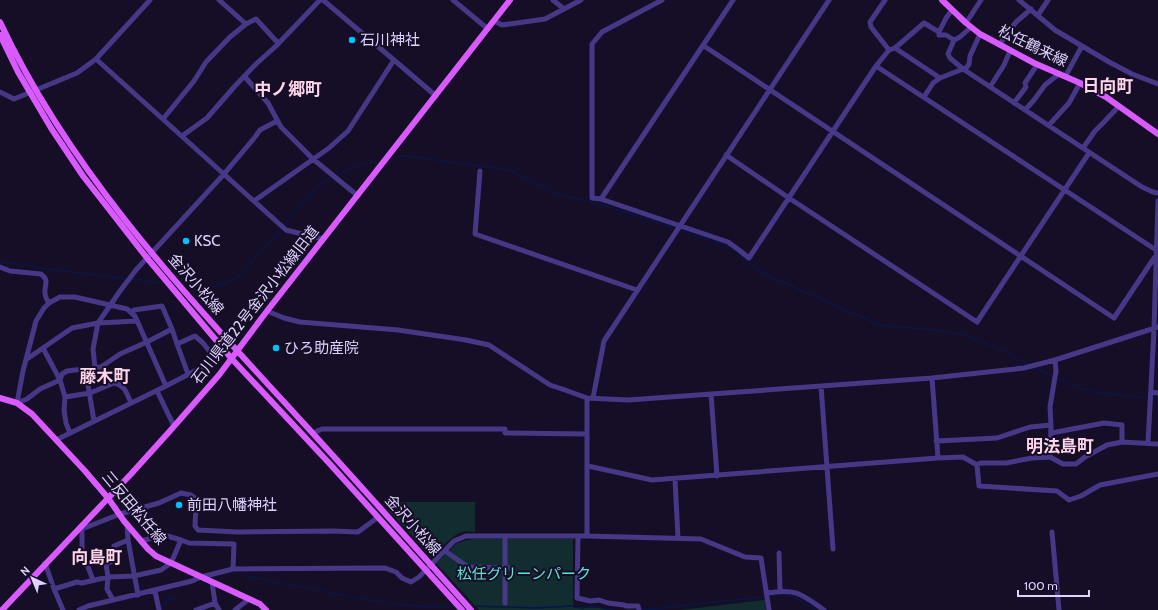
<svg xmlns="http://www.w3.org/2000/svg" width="1158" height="610" viewBox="0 0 1158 610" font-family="Cabin,'Noto Sans JP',sans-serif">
  <rect width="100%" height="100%" fill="#160e26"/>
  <!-- green -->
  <path fill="#112d30" d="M402 502H475V532L465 531 457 534 435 552H427L388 510 394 505Z
    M472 539H573V600L574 608 596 607 613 610H479L436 563 457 543Z
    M765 600 766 610H680Z"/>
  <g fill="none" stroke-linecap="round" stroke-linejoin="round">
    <!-- stream -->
    <path stroke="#081645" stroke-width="1.5" d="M396 157 406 156 502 169 512 171 558 194 606 206 674 228
      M335 176C348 170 361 164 375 162
      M284 225 322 182 332 178
      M681 231 728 246 742 256 755 268 769 276 877 324 887 326 925 329 960 334 994 346 1029 364
      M0 260 3 262 48 269 127 279
      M131 279 161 283
      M187 286 204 287H213L230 282 242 273 282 228
      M1037 368 1053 377
      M1057 379 1074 386 1093 392 1148 398
      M1152 398 1158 399
      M244 576C297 585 350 599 403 605 419 607 436 607 452 606
      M474 606 536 608 571 606 582 608 588 607H598L605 609 615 610
      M160 607 176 597
      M642 610 763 597 781 594 791 595 815 610"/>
    <!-- minor -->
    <path stroke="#463886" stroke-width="5" d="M219 0 246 24
      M323 0 394 60
      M453 0 488 29
      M553 0 564 9
      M733 0 601 199 728 242 739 250 749 258 876 66 889 50 895 48 940 78 963 69 1142 187 1153 192 1158 193
      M885 0 870 22 871 27 889 50
      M1019 0 1055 30 1109 62 1132 74 1158 84
      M1038 15 1048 0
      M494 21 502 25 545 19 581 0
      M966 23 981 0
      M939 32 946 18 952 10
      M954 40 948 54 950 58 963 69 967 67 969 64 970 56 980 34
      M999 45 1016 22 1031 9
      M704 46 1114 318 1152 261 1155 257
      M895 48 924 23 939 32V35H946L954 40 960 37 971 27
      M96 59 286 230 323 239
      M876 66 1156 250
      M245 77 268 103 281 127 313 159 358 196
      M1065 77 1082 46
      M990 87 1004 65 1010 51
      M0 92 14 99 77 73 96 59 150 0
      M924 97 933 83 940 78
      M1014 103 1026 87 1025 83 1037 65
      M1025 110 1034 100 1045 85 1059 74
      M163 119 194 81 206 62 230 37 246 24 256 19 278 43
      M1049 125 1069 103 1080 83
      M182 136 207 118 235 86 256 64 276 46 320 0
      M1083 148 1095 131 1104 122 1119 106
      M726 155 789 198 977 322 1089 153
      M480 171 475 234 637 290
      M601 199 592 198V44L602 32 662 0
      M254 201 329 148 348 131 394 60 436 96
      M0 267 10 271 41 274C50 281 44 284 45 293 45 297 47 300 49 303
      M267 311 284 318 300 322 398 330 466 340 489 345 550 385 565 390 587 398 628 400 932 378 1024 368 1055 360 1158 327
      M131 312 134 310 162 306 172 329 177 344
      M43 348 60 380 65 397 64 410 66 423 70 433
      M27 359 72 328 98 323 137 321
      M95 368 93 349 98 323 120 291 136 270 224 174 255 137 260 130 277 121
      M87 369V379L94 421
      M932 378 938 458
      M166 386 214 361V357L203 343 195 336 177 344 188 374
      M821 386 833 549
      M157 391 174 426
      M1151 392 1158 393
      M711 394 717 476
      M65 397 90 393 114 383C125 385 127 394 131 403
      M593 398 604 341 829 0
      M17 403 23 371 36 321 44 308 49 303 60 297H75L127 309 135 316 166 386 56 440
      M17 403 27 399 40 389 60 380 62 374 67 371 101 367 120 354 147 342 172 329
      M1051 425 1050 407 1056 371 1055 360
      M313 433 322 429H505V433L587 434
      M1051 433 1104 423 1122 425V442
      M936 441 997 438 1030 427 1051 425 1050 457
      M1148 443 1154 329 1158 201
      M977 465 979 486 1057 491 1069 500 1081 496 1100 485 1158 474
      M588 466 652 480 938 458 963 457 977 465 980 463H1006L1032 458 1050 457 1063 464H1076L1085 457 1107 445 1122 442 1158 444
      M675 479 678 538
      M82 525V551L93 580
      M82 529 120 514 159 503 181 493 191 495 194 497 196 505 195 526 198 530 237 532 333 531 358 532 377 518
      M1052 532 1059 610
      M505 536V603
      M578 536 577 598 590 601 599 600 608 603 624 605 626 606H638L639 610
      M587 536 701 539 745 557 761 558 769 610
      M128 540 138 595
      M181 540 189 543 234 544 233 569
      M445 551 468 567 510 568
      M779 553 780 590
      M45 563 54 589 63 610
      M54 589 77 582 82 583 108 577 134 576 161 570 171 563 181 540 164 535 141 541
      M155 591 159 610
      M767 593C796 588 801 594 824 610
      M113 600 107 589 108 577 106 564 117 559 114 546 128 540 127 524
      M215 603 219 610
      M79 610 88 606 192 581 201 577 233 569 385 568 396 572 402 578 411 582 419 577 454 541 466 536H587V398
      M196 610 215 603 212 582
      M235 610 249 599"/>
    <!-- major -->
    <path stroke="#d95aff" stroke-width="6" d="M942 0 966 23 980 34 1034 63 1080 83 1106 97 1158 134
      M0 22C70 172 185 294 296 415 355 479 413 545 471 610
      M0 35 18 72 51 128 83 176 147 258 231 358 329 463 462 610
      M0 398 17 403 32 414 85 471 108 498 124 521 148 549 156 556 260 604 266 610
      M2 610 131 474 169 432 219 375 267 311 510 0"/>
  </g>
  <!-- markers -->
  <g fill="#00c0fe" stroke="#160e26" stroke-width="1.5">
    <circle cx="352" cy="40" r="4"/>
    <circle cx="186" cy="241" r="4"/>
    <circle cx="276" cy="348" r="4"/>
    <circle cx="179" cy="505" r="4"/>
  </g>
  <g text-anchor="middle" stroke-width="4" stroke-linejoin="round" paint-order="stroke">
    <!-- poi labels -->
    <g font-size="15" fill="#ded3ff" stroke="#160e26" text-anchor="start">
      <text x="360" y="45">石川神社</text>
      <text x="194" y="246">KSC</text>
      <text x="284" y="353">ひろ助産院</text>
      <text x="187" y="510">前田八幡神社</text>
    </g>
    <!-- street labels -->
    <g font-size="15" fill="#ded3ff" stroke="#160e26">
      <text transform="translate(1033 46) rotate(26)" y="5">松任鶴来線</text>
      <text transform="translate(196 284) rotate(49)" y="5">金沢小松線</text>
      <text transform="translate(255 305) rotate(-52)" y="5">石川県道22号金沢小松線旧道</text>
      <text transform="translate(134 508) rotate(50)" y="5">三反田松任線</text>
      <text transform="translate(413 525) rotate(48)" y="5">金沢小松線</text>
    </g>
    <!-- park labels -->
    <g font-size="15" fill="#5be3d5" stroke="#160e26">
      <text x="524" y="579">松任グリーンパーク</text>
    </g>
    <!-- quarter labels -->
    <g font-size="17" font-weight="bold" fill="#ffd5ea" stroke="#160e26">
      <text x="1108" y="92">日向町</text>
      <text x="288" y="95">中ノ郷町</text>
      <text x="105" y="382">藤木町</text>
      <text x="1060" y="452">明法島町</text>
      <text x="97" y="563">向島町</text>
    </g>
  </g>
  <!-- north arrow -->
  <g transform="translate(32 578) rotate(316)" stroke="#160e26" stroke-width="3" paint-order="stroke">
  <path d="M0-3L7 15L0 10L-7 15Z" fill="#ded3ff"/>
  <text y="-6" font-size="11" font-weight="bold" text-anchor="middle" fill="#ded3ff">N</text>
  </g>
  <!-- scale -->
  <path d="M1018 590v6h71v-6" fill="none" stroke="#ded3ff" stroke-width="2"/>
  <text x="1024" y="590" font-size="12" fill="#ded3ff" stroke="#160e26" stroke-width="3" paint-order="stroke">100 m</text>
</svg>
